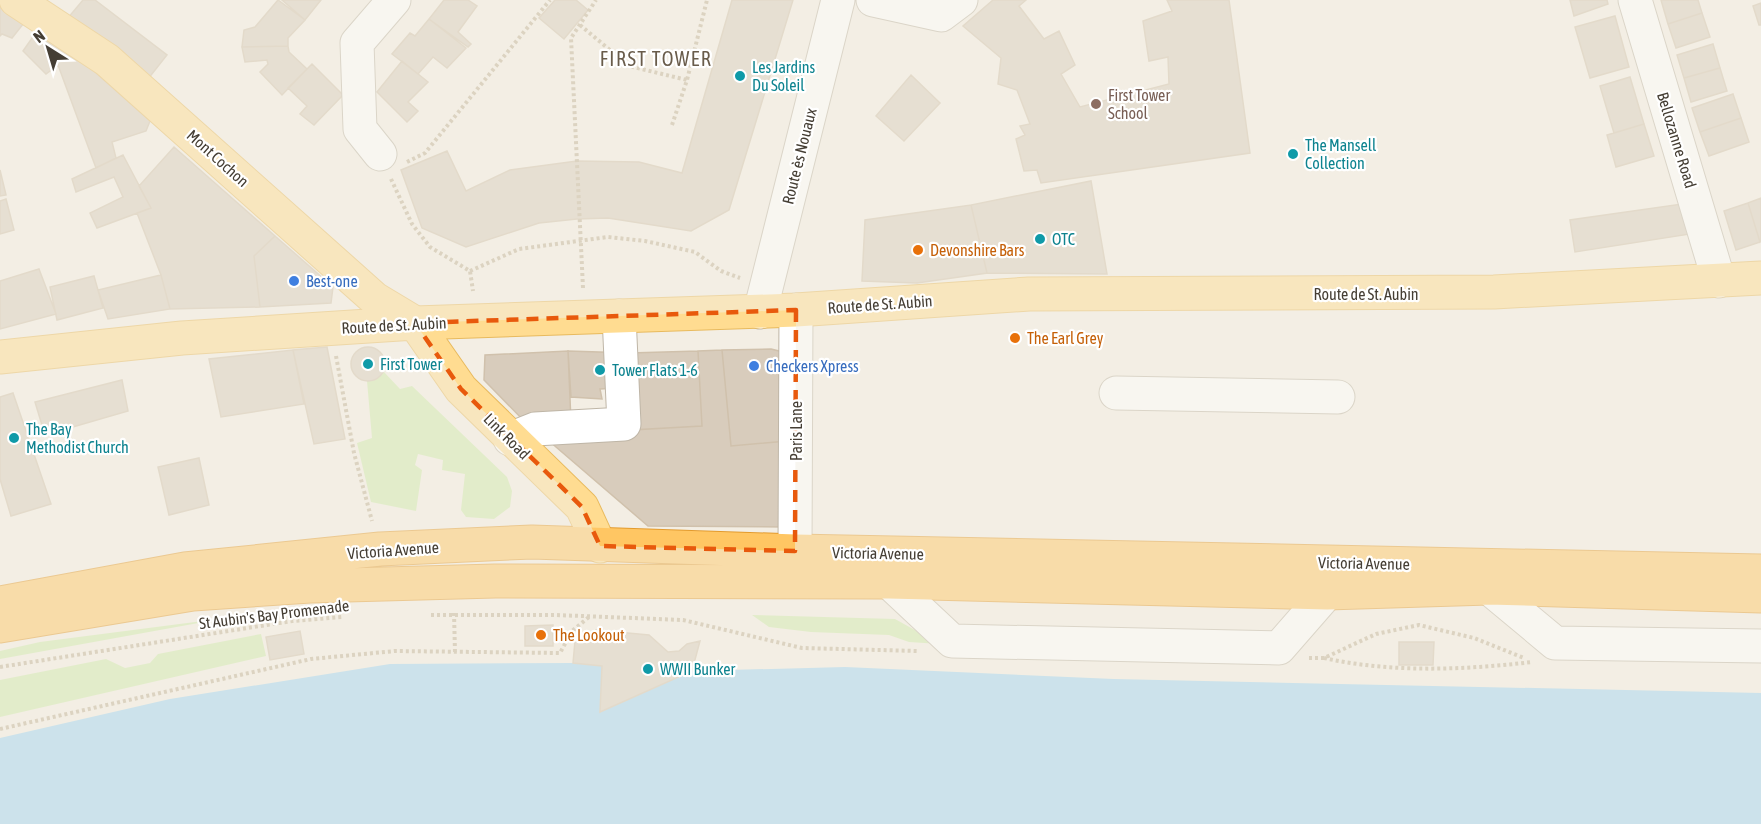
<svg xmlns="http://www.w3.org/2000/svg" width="1761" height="824" viewBox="0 0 1761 824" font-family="'Asap Condensed',sans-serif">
  <rect width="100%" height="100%" fill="#f3eee4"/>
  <!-- green -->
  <path fill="#cfe9ab" d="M384 372 400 389 412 386 507 477 512 491 510 507 494 519 466 517 461 510 465 474 442 470 443 460 418 454 415 465 422 470 416 511 371 502 357 443 372 438 367 381 376 379Z
    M752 615 895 619 940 644 909 642 889 635 811 632 769 627Z
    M226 618 0 659V651L40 642Z
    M261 634 266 656 0 717V680L106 659 125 668 150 663 158 654Z"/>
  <!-- water -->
  <path fill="#9ed3f3" d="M573 663 602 666 600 711 692 671 845 667 1114 679 1761 693V824H0V738L170 699 390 664Z"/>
  <!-- building -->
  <path fill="#d8ccbc" stroke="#d0c1ac" stroke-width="1.5" d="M83 0H95L167 55 148 79 67 19Z
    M278 0 305 20 288 38V46L242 47 244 30 255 27Z
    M282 0H321L305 20Z
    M444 0H468L477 6 458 32 471 44 468 47 429 19Z
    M555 0H576L588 10 564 39 539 18Z
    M732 0H793L729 210 691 231 608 218 577 219 539 223 466 247 422 228 401 170 447 151 466 191 510 170 577 161 639 162 682 173Z
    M993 0H1026L1019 6 1044 39 1059 31 1075 65 1061 74 1080 107 1169 84 1168 57 1149 61 1143 21 1172 11 1167 0H1229L1250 153 1041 183 1037 170 1024 171 1016 139 1025 135 1020 126 1030 124 1017 90 998 84 1001 58 963 26Z
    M1570 0H1607L1608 4 1574 16Z
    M1661 0H1698L1702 13 1668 24Z
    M1761 3V25H1759L1753 6Z
    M0 7 24 23 12 38 2 34 0 36Z
    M1702 13 1710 37 1676 48 1668 24Z
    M1615 16 1629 67 1590 78 1575 27Z
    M429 19 466 48 447 68 433 57 418 74 392 54 410 33 415 36Z
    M37 31 87 65 150 121 146 131 112 142 116 158 96 168 58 65 46 74 23 51Z
    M1713 44 1720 68 1684 78 1677 55Z
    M288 46 289 52 307 69 282 95 260 72 268 64 267 60 245 62 242 47Z
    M402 61 428 82 408 102 418 111 407 122 377 92Z
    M312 64 343 95 314 125 300 114 307 106 288 88Z
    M1720 68 1727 91 1691 102 1684 78Z
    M911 75 940 103 904 141 876 116Z
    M1630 77 1644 124 1614 133 1600 86Z
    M1733 94 1741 118 1700 132 1692 108Z
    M1741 118 1749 142 1709 156 1700 132Z
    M1644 124 1654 156 1616 167 1607 135Z
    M174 147 275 236 254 256 260 307 170 309 161 275 137 213 151 208 139 186Z
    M123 155 151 208 97 228 90 213 123 197 114 177 76 192 72 179Z
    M0 170 6 195 0 196Z
    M1091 181 1107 274 987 273 971 205Z
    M1761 198V241L1760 242 1748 203Z
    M6 199 14 230 0 234V201Z
    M1748 203 1760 242 1736 250 1724 211Z
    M1682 204 1690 234 1575 252 1570 220Z
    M971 205 987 273 917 283 862 281 865 220Z
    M275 236 333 287 331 303 260 307 254 256Z
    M39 269 56 314 0 329V281Z
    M161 275 170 309 108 319 98 290Z
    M94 276 103 308 57 320 50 287Z
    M351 364a17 17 0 1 1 34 0a17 17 0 1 1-34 0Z
    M327 347 345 439 314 444 293 350Z
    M771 349 779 351 787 359V441L731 446 722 350Z
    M293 350 304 404 221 417 209 359Z
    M722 350 731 446 787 441 784 527 648 526 542 435 702 426 698 351Z
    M568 351 630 353 632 387 600 389 602 399 571 397Z
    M568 351 571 422 528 425 484 380 485 355Z
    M698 351 702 426 633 430 630 353Z
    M122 380 128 411 45 435 35 402Z
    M13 393 51 504 11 516 0 479V397Z
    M199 458 209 505 169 515 158 467Z
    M553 625V646H525V626Z
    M596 630 649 635 668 652 679 651 687 644 700 641 692 671 600 712 602 666 573 663 575 641Z
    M300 631 304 654 270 660 266 637Z
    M1399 642H1434L1433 665H1399Z"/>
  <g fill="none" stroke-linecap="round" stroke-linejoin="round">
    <!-- minor casing -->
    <g stroke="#bfb6a7" stroke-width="35">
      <path id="minor" d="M873 0 941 15 961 0
        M1635 0 1719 281
        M380 154 360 129 357 43 394 0
        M760 312 838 0
        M1116 393 1338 397
        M510 439 535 429 624 424 619 316
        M795 551 796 310
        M889 582 952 641 1279 648 1327 593
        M1489 588 1555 643 1761 646"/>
    </g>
    <!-- major casing -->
    <g stroke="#e8ba5e" stroke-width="35">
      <path id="major" d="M16 0 107 60 375 299 415 323 461 389 582 507 600 546
        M0 357 182 338 415 323 796 310 1029 294 1494 292 1761 278"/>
    </g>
    <!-- highway casing -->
    <g stroke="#e39b2e" stroke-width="35">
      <path id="highway" d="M0 603 185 569 380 549 532 542 795 551 1761 571
        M0 626 193 594 310 586 495 581 889 582 1327 593 1489 588 1761 596"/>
    </g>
    <!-- path -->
    <path stroke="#c1b197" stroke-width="4" stroke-dasharray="3 3" stroke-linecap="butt" d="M580 25 629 66 687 80
      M672 125 687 80 707 0
      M407 162 425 153 550 0
      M391 179 412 224 430 247 470 271 473 291
      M470 271 519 249 608 237 645 241 695 252 721 271 740 278
      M583 288 571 38 596 0
      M336 356 354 453 372 521
      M454 613 455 652
      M431 615H556L683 620 802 648 918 651
      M1309 658H1324L1376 634 1419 625 1474 638 1524 658
      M1324 658C1391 673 1464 670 1532 662
      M0 667 292 621 342 617
      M0 729 311 659 395 651 560 653 572 631 589 617"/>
    <!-- minor -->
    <use href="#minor" stroke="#fff" stroke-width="33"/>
    <!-- major -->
    <use href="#major" stroke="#ffdc91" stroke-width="33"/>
    <!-- highway -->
    <use href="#highway" stroke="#ffc663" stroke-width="33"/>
  </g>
  <!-- marked area -->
  <path d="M0 0H1761V824H0ZM796 310 795 551 600 546 582 507 461 389 415 323Z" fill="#f3eee4" fill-opacity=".55" fill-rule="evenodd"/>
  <path fill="none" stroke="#e8590c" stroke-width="4.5" stroke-dasharray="12 8" stroke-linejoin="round" d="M796 310 795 551 600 546 582 507 461 389 415 323Z"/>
  <!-- markers -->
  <g fill="#0f9aa8" stroke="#fff" stroke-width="2">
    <circle cx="740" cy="76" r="6"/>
    <circle cx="1293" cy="154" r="6"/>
    <circle cx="1040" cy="239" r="6"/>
    <circle cx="368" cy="364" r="6"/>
    <circle cx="600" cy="370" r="6"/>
    <circle cx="14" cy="438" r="6"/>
    <circle cx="648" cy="669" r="6"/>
  </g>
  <circle fill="#8d6e63" stroke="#fff" stroke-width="2" cx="1096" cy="104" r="6"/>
  <g fill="#e8710a" stroke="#fff" stroke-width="2">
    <circle cx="918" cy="250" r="6"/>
    <circle cx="1015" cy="338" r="6"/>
    <circle cx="541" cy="635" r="6"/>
  </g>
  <g fill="#3f7fe0" stroke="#fff" stroke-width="2">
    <circle cx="294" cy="281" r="6"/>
    <circle cx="754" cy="366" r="6"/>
  </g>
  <g text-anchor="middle" stroke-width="4.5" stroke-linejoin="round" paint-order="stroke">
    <!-- culture labels -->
    <g font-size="16" fill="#0d838f" stroke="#fff" text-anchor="start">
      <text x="752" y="73">Les Jardins<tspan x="752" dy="18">Du Soleil</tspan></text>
      <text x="1305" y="151">The Mansell<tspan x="1305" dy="18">Collection</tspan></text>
      <text x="1052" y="245">OTC</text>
      <text x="380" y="370">First Tower</text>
      <text x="612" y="376">Tower Flats 1-6</text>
      <text x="26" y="435">The Bay<tspan x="26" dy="18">Methodist Church</tspan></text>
      <text x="660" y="675">WWII Bunker</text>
    </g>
    <!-- education labels -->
    <g font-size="16" fill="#785e54" stroke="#fff" text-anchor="start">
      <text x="1108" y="101">First Tower<tspan x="1108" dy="18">School</tspan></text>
    </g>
    <!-- street labels -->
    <g font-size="16" fill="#453e34" stroke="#fff">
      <text transform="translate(1677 140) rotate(73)" y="6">Bellozanne Road</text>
      <text transform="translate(799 156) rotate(-76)" y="6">Route ès Nouaux</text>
      <text transform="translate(218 158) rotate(42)" y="6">Mont Cochon</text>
      <text x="1366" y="300">Route de St. Aubin</text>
      <text transform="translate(880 304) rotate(-4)" y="6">Route de St. Aubin</text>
      <text transform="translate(394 325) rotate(-3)" y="6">Route de St. Aubin</text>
      <text transform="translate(796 431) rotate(-90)" y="6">Paris Lane</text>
      <text transform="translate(507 436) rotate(45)" y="6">Link Road</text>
      <text transform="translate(393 550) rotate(-4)" y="6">Victoria Avenue</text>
      <text transform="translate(878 553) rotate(1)" y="6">Victoria Avenue</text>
      <text transform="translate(1364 563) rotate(1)" y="6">Victoria Avenue</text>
      <text transform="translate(274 614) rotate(-7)" y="6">St Aubin's Bay Promenade</text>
    </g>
    <!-- food labels -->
    <g font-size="16" fill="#c56008" stroke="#fff" text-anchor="start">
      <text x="930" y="256">Devonshire Bars</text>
      <text x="1027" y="344">The Earl Grey</text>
      <text x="553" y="641">The Lookout</text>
    </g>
    <!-- shop labels -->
    <g font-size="16" fill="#366cbe" stroke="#fff" text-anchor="start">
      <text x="306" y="287">Best-one</text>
      <text x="766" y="372">Checkers Xpress</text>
    </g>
    <!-- quarter labels -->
    <g font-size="20" letter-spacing="1.5" fill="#695c4b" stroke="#fff">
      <text x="656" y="66">FIRST TOWER</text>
    </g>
  </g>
  <!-- north arrow -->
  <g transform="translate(48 48) rotate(323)" stroke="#ffffff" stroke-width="4.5" paint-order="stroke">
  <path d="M0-4.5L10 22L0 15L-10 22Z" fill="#453e34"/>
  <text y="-9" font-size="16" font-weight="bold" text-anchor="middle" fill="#453e34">N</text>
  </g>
</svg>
